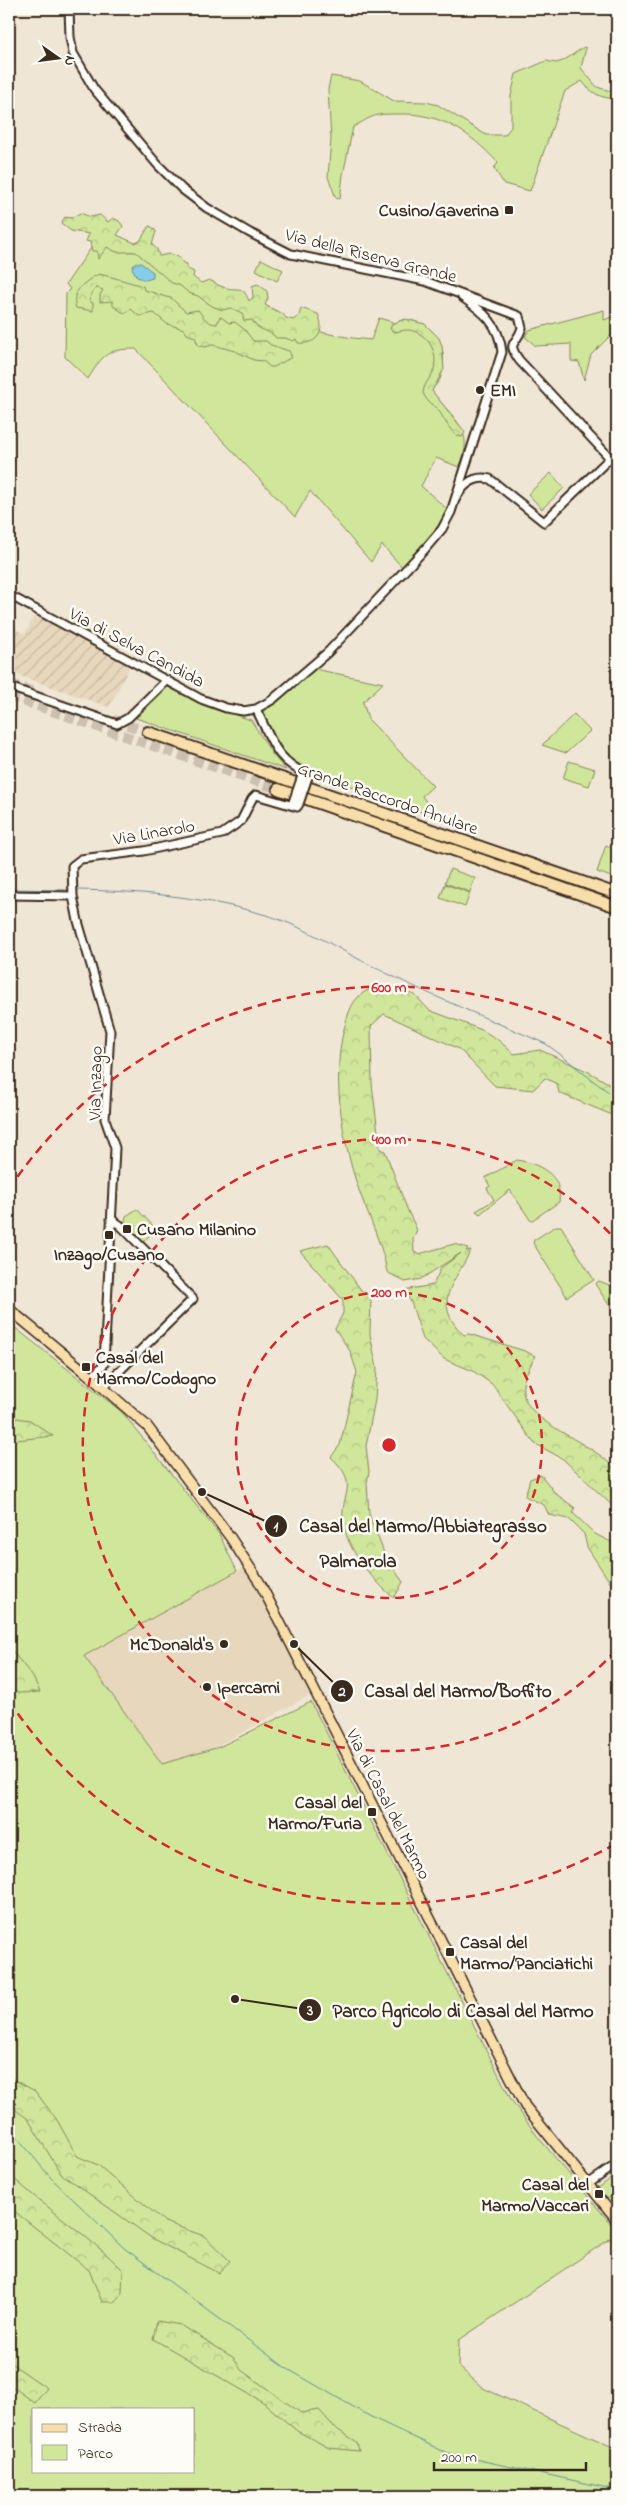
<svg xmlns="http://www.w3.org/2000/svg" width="626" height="2505" viewBox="0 0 626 2505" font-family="'Indie Flower',sans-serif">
  <defs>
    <pattern id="industrial-furrows" width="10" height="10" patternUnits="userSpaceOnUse" patternTransform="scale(1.25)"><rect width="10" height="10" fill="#e7d7bd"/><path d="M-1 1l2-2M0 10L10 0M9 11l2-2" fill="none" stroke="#c7b9a2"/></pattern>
    <pattern id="forest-crowns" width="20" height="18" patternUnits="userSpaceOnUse" patternTransform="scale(1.25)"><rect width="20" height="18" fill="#cfe69b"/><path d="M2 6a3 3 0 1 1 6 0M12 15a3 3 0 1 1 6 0" fill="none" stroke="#b3c585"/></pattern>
  </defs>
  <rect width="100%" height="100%" fill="#f0e6d5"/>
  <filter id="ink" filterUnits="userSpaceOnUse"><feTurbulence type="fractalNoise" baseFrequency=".02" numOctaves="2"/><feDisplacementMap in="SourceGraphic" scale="10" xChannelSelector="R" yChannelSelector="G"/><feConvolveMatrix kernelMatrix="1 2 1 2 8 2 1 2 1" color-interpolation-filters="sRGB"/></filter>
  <g filter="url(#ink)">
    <!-- built -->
    <path fill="#e7d7bd" d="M246 1568 310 1695 210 1750 162 1764 83 1656 237 1571Z"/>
    <!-- industrial -->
    <path fill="url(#industrial-furrows)" d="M9 504 19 510 9 527Z
      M39 616 131 664 109 707 9 672 12 668 9 667V626L25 634 34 617 38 619Z"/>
    <!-- green -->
    <path fill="#cfe69b" stroke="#85885c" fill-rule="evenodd" d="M584 47 586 48 581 68 597 87 617 93V98C602 100 590 92 582 81L565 91 530 191 504 184 494 168 498 163C471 133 440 112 397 114 391 114 384 114 378 115 369 117 361 123 353 127L343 175 340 199 336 198 328 177 331 139 328 89 331 76 360 81 394 101 426 102 438 105 486 135H505L511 127V96L516 74 546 61 556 63 563 61Z
      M98 226C179 279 273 332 371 340L379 318 396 323C401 318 411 320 417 322 441 329 449 357 440 379 438 384 433 386 432 391 452 419 477 430 459 467L436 458 421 486 447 509 437 528 402 567 382 545 371 562 310 491 295 517 136 349C106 349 103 355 88 379L65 357 66 293 70 289 66 284 91 248Z
      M261 259 283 270 277 281 256 270Z
      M604 310V320L617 315V329L591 355 584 380 579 362 571 361V344L536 346 525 337 529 330Z
      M551 473 564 488 542 509 528 494Z
      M315 667 319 670 383 683 363 702 368 719 433 786 422 796 438 818 310 772 289 762 281 751 259 712 272 703Z
      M168 687 201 704 251 720 272 754 286 770 136 718Z
      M574 714 590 731 566 753 542 745Z
      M569 761 595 769 589 786 563 778Z
      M606 845 617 850V879L597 872Z
      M450 869 475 878 470 892 445 883Z
      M445 884 470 893 465 907 440 898Z
      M517 1160C539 1164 563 1174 559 1202L531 1221 510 1190 480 1214 476 1211 494 1200 487 1188 490 1186 485 1178Z
      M137 1209 156 1229 142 1243 124 1226 126 1216Z
      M556 1226H561L594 1280 567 1297 533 1243 534 1240Z
      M599 1281 617 1288V1300L609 1305 595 1284Z
      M9 1323 122 1412 219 1534 237 1571 84 1656 162 1764 219 1747 311 1702 512 2101 538 2137 617 2231V2234L459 2340 458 2366 483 2388 617 2449V2496H9ZM34 2409H194V2471H34Z
      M617 2174V2192L606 2200 598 2188Z"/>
    <!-- forest -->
    <path fill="url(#forest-crowns)" stroke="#85885c" d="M80 213 91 217 100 215 108 222 113 218 119 221 123 226 117 235 135 243 140 241 149 226 152 227 156 231 152 245 157 249 159 256 169 254 179 257 183 263 187 264 186 268 194 272 193 277 201 283 209 280C215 282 218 286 223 287 237 292 242 283 249 301L253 297 252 286 258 284 267 291 268 298 265 305 283 314 286 318 293 320 299 316 301 308 318 314C326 332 317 345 298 343L296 339 293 341 285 338H276C270 329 257 332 252 320L244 321 242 313 231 308 222 310 212 306 198 296 189 293 179 285 172 283 136 252H116L107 247 98 259 97 251H92L90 242 86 241 89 234 71 231 61 223 65 217 71 218Z
      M99 274C114 277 128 282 143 286L144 290C154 292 162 297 171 298L186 312 198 310C203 316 207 324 217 324L219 318 221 317 229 323 235 322 245 330 253 341H266L271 345 289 351 292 357 274 367H270L263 361 254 360 235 351 213 345 204 347 198 345 195 337 187 334 184 329 167 324 154 313 139 316 131 309 124 313 113 306V301L100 302V295L103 290 97 288 93 291 89 301 93 303V311L76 308C70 292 84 282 99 274Z
      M405 319 425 324 439 338 442 346 444 369 432 391 465 432 462 437C451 436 445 419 439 411 434 405 428 404 423 393 424 382 432 378 434 369 439 350 425 330 406 330 402 330 398 332 394 332L390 329 392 324Z
      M388 986 415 995 429 1010 482 1030 497 1039 514 1054 540 1050 589 1072 617 1088V1117L559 1093 557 1084 545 1078 533 1090 495 1086 459 1049 384 1014 371 1026 372 1084 380 1149 385 1151 408 1211 417 1230 413 1239 414 1252 419 1254 454 1244 468 1248 466 1251 471 1250C455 1283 430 1302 464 1335L469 1334 525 1351 535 1356C531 1365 524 1376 523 1385 518 1426 606 1443 617 1475 620 1484 617 1500 617 1510L563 1459 534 1443 492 1384 473 1371 444 1359 423 1339 411 1302 404 1290 433 1285 441 1268 461 1253 421 1279 405 1282 387 1272C382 1244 370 1220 360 1193 343 1146 331 1079 344 1029 348 1015 351 999 366 991 372 988 381 987 388 986Z
      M328 1244 361 1290 371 1297 370 1334 377 1368 375 1400 366 1446 369 1472 367 1483 369 1514 386 1558 403 1582 394 1598C374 1581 350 1554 344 1527 337 1494 363 1487 331 1457L340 1445 357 1372 350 1351 335 1329 343 1313V1300L300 1251Z
      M9 1417 30 1420 53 1436 17 1440 9 1439Z
      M541 1475 555 1493 575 1508 573 1513 595 1534 617 1545V1593L587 1547 584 1534 569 1519 549 1515 544 1505 525 1496 530 1479Z
      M9 1647 33 1677 40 1692 19 1693 9 1688Z
      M9 2077 35 2091 57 2120 77 2156 98 2165 165 2222 204 2236 230 2261 219 2273 153 2239 61 2174 28 2119 9 2105Z
      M9 2174C45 2208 87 2234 123 2270L122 2293 114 2302H102L89 2270 9 2207Z
      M157 2321 181 2325 234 2358 241 2370 301 2413 319 2410 335 2428 357 2442 359 2451 329 2448 297 2431 263 2402 153 2339Z
      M9 2362 47 2388 35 2403 9 2384Z"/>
    <!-- water -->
    <path fill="#86cee7" stroke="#688c97" d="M135 263H141L153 272V278L146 280 137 277 132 268Z"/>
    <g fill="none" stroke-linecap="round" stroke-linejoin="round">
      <!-- stream -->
      <path stroke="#688c97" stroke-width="1" d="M9 889 71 890
        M75 890C136 891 199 896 259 913 302 924 337 949 376 968 431 996 489 1019 546 1044 571 1061 591 1082 617 1097
        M9 2127 50 2177 124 2248 286 2368 371 2417 447 2453 617 2490"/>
      <!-- highway-tunnel -->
      <path stroke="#ccc0b0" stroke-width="10" stroke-dasharray="10 5" stroke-linecap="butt" d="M9 683 36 693
        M9 696 278 789
        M113 720 148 732"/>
      <!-- minor casing -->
      <g stroke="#3b2a1e" stroke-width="11">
        <path id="minor" d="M69 9 70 37 73 53 94 89 157 164 182 189 207 208 250 233 291 254 425 281 519 316 522 328C516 346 506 341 519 360L610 458 544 522 490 479C473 475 462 486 455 500
          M9 595 201 699 226 708 243 711 256 709 272 700 328 652 425 549 442 529 451 512 502 352C499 324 484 312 462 297
          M9 687 117 724 128 718 167 680
          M256 709C272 740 275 761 309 775L308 777
          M9 895 73 896
          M92 1377 104 1364 115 1148 105 1119 110 1031 78 921 73 896 72 866 81 859 144 851 222 834 241 821 252 799 256 795 297 807 299 804
          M103 1387 193 1299 120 1225 111 1219
          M588 2184 617 2164"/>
      </g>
      <!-- major casing -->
      <g stroke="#3b2a1e" stroke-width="12">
        <path id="major" d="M9 1309 83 1370 147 1426 230 1537 260 1583 525 2106 617 2220"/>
      </g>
      <!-- highway casing -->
      <g stroke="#3b2a1e" stroke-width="14">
        <path id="highway" d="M148 732 617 894
          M278 789 617 907"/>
      </g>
      <!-- minor -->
      <use href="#minor" stroke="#fdfcf7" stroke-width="7"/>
      <!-- major -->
      <use href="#major" stroke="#f8deab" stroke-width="9"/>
      <!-- highway -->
      <use href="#highway" stroke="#f8deab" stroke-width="10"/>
      <!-- minor-bridge casing -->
      <g stroke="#3b2a1e" stroke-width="11" stroke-linecap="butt">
        <path id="minor-bridge" d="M293 802 302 776
          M299 804 308 777"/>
      </g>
      <!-- minor-bridge -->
      <use href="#minor-bridge" stroke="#fdfcf7" stroke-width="7"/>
    </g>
  </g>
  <!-- distance rings -->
  <g fill="none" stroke="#d62828" stroke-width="2.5" stroke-dasharray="9 6">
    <circle cx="389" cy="1445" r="153"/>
    <path d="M616 1650A306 306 0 1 1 616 1240"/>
    <path d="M615 1844A458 458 0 0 1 9 1701M9 1189A458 458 0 0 1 615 1046"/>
  </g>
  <!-- markers -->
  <g fill="#3b2a1e" stroke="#fdfcf7" stroke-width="2">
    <rect x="504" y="205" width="10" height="10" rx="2.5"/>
    <circle cx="480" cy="390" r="5"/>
    <rect x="122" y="1224" width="10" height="10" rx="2.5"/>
    <rect x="104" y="1230" width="10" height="10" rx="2.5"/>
    <rect x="81" y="1362" width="10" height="10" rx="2.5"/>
    <circle cx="224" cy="1644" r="5"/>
    <circle cx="207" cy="1687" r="5"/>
    <rect x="367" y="1807" width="10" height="10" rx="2.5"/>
    <rect x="445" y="1947" width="10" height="10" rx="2.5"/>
    <rect x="594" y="2189" width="10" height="10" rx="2.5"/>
  </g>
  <g text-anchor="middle" stroke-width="5" stroke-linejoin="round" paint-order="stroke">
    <!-- poi labels -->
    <g font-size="18" font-weight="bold" fill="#3b2a1e" stroke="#fdfcf7" text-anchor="start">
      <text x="499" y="216" text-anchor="end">Cusino/Gaverina</text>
      <text x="490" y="396">EMI</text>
      <text x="137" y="1235">Cusano Milanino</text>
      <text x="109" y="1260" text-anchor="middle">Inzago/Cusano</text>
      <text x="96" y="1363">Casal del<tspan x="96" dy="21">Marmo/Codogno</tspan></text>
      <text x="214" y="1650" text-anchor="end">McDonald's</text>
      <text x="217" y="1693">Ipercarni</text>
      <text x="362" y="1808" text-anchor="end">Casal del<tspan x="362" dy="21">Marmo/Furia</tspan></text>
      <text x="460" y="1948">Casal del<tspan x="460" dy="21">Marmo/Panciatichi</tspan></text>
      <text x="589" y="2190" text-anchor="end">Casal del<tspan x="589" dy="21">Marmo/Vaccari</tspan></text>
    </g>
    <!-- street labels -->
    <g font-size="18" fill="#3b2a1e" stroke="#fdfcf7">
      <text transform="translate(371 255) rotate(14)" y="6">Via della Riserva Grande</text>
      <text transform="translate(137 647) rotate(28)" y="6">Via di Selva Candida</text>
      <text transform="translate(388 798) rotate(19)" y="6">Grande Raccordo Anulare</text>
      <text transform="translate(154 832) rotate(-10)" y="6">Via Linarolo</text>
      <text transform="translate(95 1083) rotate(-89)" y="6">Via Inzago</text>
      <text transform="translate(389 1804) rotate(63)" y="6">Via di Casal del Marmo</text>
    </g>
    <!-- neighbourhood labels -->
    <g font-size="19" font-weight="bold" fill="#3b2a1e" stroke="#fdfcf7">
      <text x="358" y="1567">Palmarola</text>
    </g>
  </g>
  <circle cx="389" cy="1445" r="8" fill="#d62828" stroke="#fdfcf7" stroke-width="2.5"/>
  <g font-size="15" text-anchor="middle" font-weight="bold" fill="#d62828" stroke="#fdfcf7" stroke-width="5" stroke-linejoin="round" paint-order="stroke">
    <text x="389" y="992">600 m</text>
    <text x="389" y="1144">400 m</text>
    <text x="389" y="1297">200 m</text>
  </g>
  <!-- callouts -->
  <path fill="none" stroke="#3b2a1e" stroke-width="2" d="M202 1492L276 1526M294 1644L342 1691M235 1999L310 2010"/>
  <g fill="#3b2a1e" stroke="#fdfcf7" stroke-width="2">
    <circle cx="202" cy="1492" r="5"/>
    <circle cx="294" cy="1644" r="5"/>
    <circle cx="235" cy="1999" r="5"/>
    <circle cx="276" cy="1526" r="12"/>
    <circle cx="342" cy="1691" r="12"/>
    <circle cx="310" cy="2010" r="12"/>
  </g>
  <g font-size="15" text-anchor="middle" font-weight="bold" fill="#fff">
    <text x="276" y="1531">1</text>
    <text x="342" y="1696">2</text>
    <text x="310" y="2015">3</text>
  </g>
  <g font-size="19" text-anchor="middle" font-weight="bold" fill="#3b2a1e" stroke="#fdfcf7" stroke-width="5" stroke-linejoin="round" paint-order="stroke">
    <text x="423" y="1532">Casal del Marmo/Abbiategrasso</text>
    <text x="458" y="1697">Casal del Marmo/Boffito</text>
    <text x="463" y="2017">Parco Agricolo di Casal del Marmo</text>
  </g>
  <!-- margin -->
  <rect width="626" height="2505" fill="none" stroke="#fdfcf7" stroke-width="30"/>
  <rect x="15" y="15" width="596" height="2475" fill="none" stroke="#3b2a1e" stroke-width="2" filter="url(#ink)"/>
  <!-- legend -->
  <rect x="32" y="2408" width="162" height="65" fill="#fdfcf7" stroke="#afa8a0"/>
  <rect x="42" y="2424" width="25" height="8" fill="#f8deab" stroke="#afa8a0"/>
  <text x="78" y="2432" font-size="15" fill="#3b2a1e">Strada</text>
  <rect x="42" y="2445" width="25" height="15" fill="#cfe69b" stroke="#afa8a0"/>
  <text x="78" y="2458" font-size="15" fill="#3b2a1e">Parco</text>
  <!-- north arrow -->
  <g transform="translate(58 58) rotate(104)" stroke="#fdfcf7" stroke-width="4" paint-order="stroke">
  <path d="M0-4L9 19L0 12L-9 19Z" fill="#3b2a1e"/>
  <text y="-8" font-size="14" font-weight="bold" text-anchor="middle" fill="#3b2a1e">N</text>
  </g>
  <!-- scale -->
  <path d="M434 2462v8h152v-8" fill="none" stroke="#3b2a1e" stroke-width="2.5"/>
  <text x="441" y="2462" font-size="15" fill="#3b2a1e" stroke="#fdfcf7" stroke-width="4" paint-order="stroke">200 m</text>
</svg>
